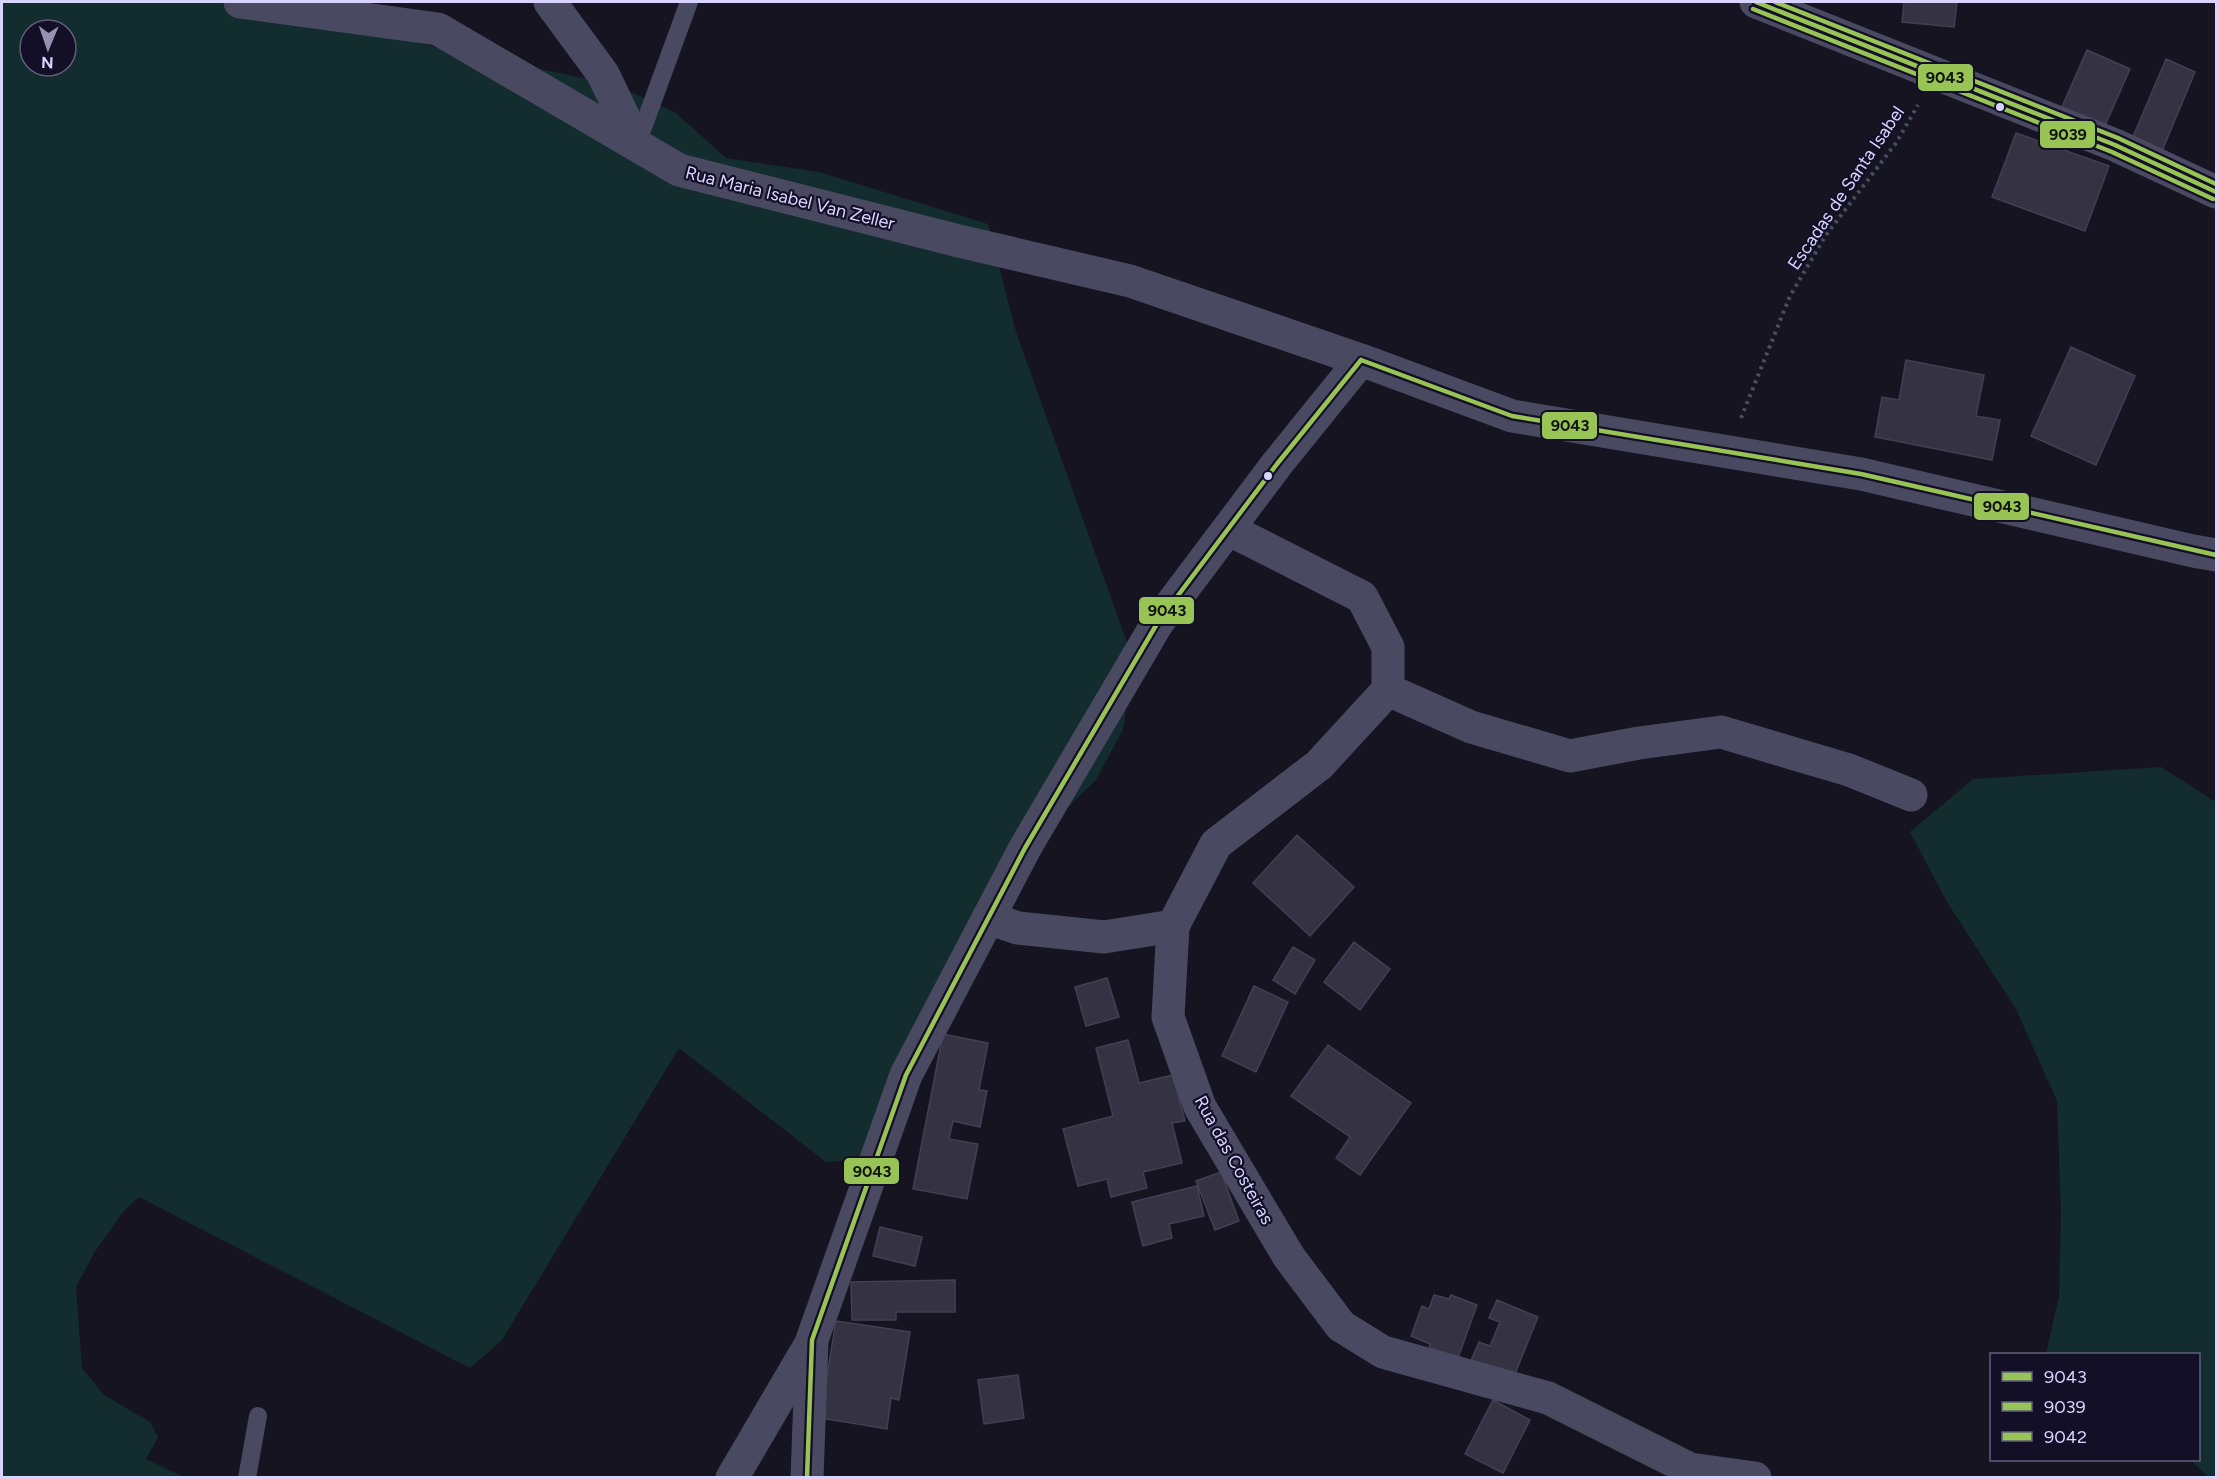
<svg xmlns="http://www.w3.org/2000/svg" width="2218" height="1479" viewBox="0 0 2218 1479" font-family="Figtree,sans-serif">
  <rect width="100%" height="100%" fill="#161421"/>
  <!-- green -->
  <path fill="#132c2d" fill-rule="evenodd" d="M2 2H224L616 85 676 113 726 158 819 172 988 224 1016 332 1134 662 1123 729 1096 780 1051 824 873 1158 826 1162 679 1048 502 1340 470 1368 139 1197 124 1211 94 1253 76 1287 82 1368 104 1395 150 1422 158 1437 146 1459 184 1477 2 1478ZM30 30H66V66H30Z
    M2161 767 2216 802V1477H2208L2191 1460H2198V1354H2046L2059 1296 2061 1213 2057 1101 2016 1009 1947 902 1910 832 1973 779Z"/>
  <!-- building -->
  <path fill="#343243" stroke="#433f54" stroke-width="1.5" d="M1904 2H1957L1954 27 1902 22Z
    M2087 50 2130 69 2104 128 2061 109Z
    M2166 59 2195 72 2162 151 2132 139Z
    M2016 133 2109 166 2085 231 1992 197Z
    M2071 347 2135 376 2096 465 2031 436Z
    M1906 360 1984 375 1976 416 2000 420 1992 460 1875 437 1882 397 1899 400Z
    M1297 835 1354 887 1310 936 1253 883Z
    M1354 942 1390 969 1360 1010 1324 982Z
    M1293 947 1315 960 1295 994 1273 980Z
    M1107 978 1119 1017 1086 1026 1075 987Z
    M1254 986 1288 1002 1256 1072 1222 1056Z
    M943 1034 988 1043 979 1090 987 1091 980 1127 953 1121 949 1139 978 1144 967 1199 913 1189Z
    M1128 1040 1139 1083 1173 1075 1185 1121 1172 1123 1182 1163 1143 1172 1147 1188 1111 1197 1107 1179 1078 1186 1063 1129 1113 1116 1096 1048Z
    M1328 1045 1411 1103 1360 1175 1336 1158 1350 1137 1291 1096Z
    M1221 1172 1239 1221 1215 1230 1196 1181Z
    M1197 1186 1204 1216 1169 1224 1172 1238 1143 1246 1132 1202Z
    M880 1227 922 1237 915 1266 873 1256Z
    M955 1280V1312H896V1320H852L851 1282Z
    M1434 1295 1449 1299 1451 1295 1477 1305 1458 1358 1429 1348 1430 1344 1411 1336 1422 1306 1429 1309Z
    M1497 1300 1538 1317 1512 1381 1470 1363 1479 1342 1490 1346 1500 1322 1489 1318Z
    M836 1321 910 1332 899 1400 891 1398 887 1429 820 1418Z
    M1018 1375 1024 1418 984 1424 978 1380Z
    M1493 1400 1530 1420 1503 1473 1465 1454Z"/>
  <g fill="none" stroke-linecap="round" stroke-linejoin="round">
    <!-- path -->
    <path stroke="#44505f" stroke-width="4" stroke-dasharray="3 4.5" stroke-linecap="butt" d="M1741 418 1790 296 1826 235 1896 143 1918 105"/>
    <!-- service -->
    <path stroke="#4a4962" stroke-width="18" d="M637 144 689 2
      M247 1478 258 1416"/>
    <!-- minor -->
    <path stroke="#4a4962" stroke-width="33" d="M240 2 438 29 679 170 959 241 1130 281 1361 360 1512 416 1861 474 2193 551 2216 555
      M550 2 603 74 637 145
      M1756 2 2115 145 2216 192
      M1228 529 1362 597 1388 647V690L1319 765 1216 844 1173 926 1168 1017 1200 1107 1289 1257 1341 1326 1383 1352 1548 1398 1690 1469 1755 1478
      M1388 690 1471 727 1570 756 1639 743 1721 732 1849 770 1911 795
      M988 918 1018 928 1104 937 1173 926
      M732 1478 810 1345
      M807 1478 812 1340 906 1075 1025 848 1158 622 1277 464 1361 360"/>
    <!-- bus-1 casing -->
    <g stroke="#130f26" stroke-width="9">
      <path id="bus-1" d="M1756 2 2115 145 2216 192
        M1361 360 1512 416 1861 474 2216 555
        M807 1478 812 1340 906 1075 1025 848 1158 622 1277 464 1361 360"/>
    </g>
    <!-- bus-2 casing -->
    <g stroke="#130f26" stroke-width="9">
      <path id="bus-2" d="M1753 9 2112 152 2213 199"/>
    </g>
    <!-- bus-3 casing -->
    <g stroke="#130f26" stroke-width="9">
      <path id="bus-3" d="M1775 2 2118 138 2216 184"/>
    </g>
    <!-- bus-1 -->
    <use href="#bus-1" stroke="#98c455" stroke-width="4.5"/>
    <!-- bus-2 -->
    <use href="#bus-2" stroke="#98c455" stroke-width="4.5"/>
    <!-- bus-3 -->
    <use href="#bus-3" stroke="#98c455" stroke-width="4.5"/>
  </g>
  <!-- markers -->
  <g fill="#d9d4ff" stroke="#130f26" stroke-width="2">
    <circle cx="2000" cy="107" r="5"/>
    <circle cx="1268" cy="476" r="5"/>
  </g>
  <g text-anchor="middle" stroke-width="4.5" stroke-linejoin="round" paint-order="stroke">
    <!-- street labels -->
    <g font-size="18" fill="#d9d4ff" stroke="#130f26">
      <text transform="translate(1846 188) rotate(-56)" y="6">Escadas de Santa Isabel</text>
      <text transform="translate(790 198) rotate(14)" y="6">Rua Maria Isabel Van Zeller</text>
      <text transform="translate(1234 1160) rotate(61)" y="6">Rua das Costeiras</text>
    </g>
  </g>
  <g stroke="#130f26" stroke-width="2">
    <rect x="1917" y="63" width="57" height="29" rx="6" fill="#98c455"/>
    <rect x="2039" y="120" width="57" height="29" rx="6" fill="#98c455"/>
    <rect x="1541" y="411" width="57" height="29" rx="6" fill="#98c455"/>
    <rect x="1973" y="492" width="57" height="29" rx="6" fill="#98c455"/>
    <rect x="1138" y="596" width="57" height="29" rx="6" fill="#98c455"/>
    <rect x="843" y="1157" width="57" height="28" rx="6" fill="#98c455"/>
  </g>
  <g font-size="16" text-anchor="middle" font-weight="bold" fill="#111">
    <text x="1945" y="83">9043</text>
    <text x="2068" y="140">9039</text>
    <text x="1570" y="431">9043</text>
    <text x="2002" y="512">9043</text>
    <text x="1167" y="616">9043</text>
    <text x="872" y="1177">9043</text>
  </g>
  <!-- border -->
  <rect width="2218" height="1479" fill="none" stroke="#d9d4ff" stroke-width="6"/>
  <!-- legend -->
  <rect x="1990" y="1353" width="210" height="108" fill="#130f26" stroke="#625e7d" stroke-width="1.5"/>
  <rect x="2002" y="1372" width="30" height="9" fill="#98c455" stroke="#625e7d" stroke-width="1.5"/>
  <text x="2044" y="1383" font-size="18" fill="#d9d4ff">9043</text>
  <rect x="2002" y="1402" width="30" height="9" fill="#98c455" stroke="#625e7d" stroke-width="1.5"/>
  <text x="2044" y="1413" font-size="18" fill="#d9d4ff">9039</text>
  <rect x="2002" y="1432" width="30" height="9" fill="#98c455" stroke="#625e7d" stroke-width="1.5"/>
  <text x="2044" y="1443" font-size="18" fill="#d9d4ff">9042</text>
  <!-- north arrow -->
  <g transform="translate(48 48) rotate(182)"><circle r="28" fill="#130f26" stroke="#625e7d" stroke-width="1.5"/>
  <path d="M0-4.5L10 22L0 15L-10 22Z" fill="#9591b1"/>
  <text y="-9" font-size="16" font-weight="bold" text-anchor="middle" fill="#d9d4ff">N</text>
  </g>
</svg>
